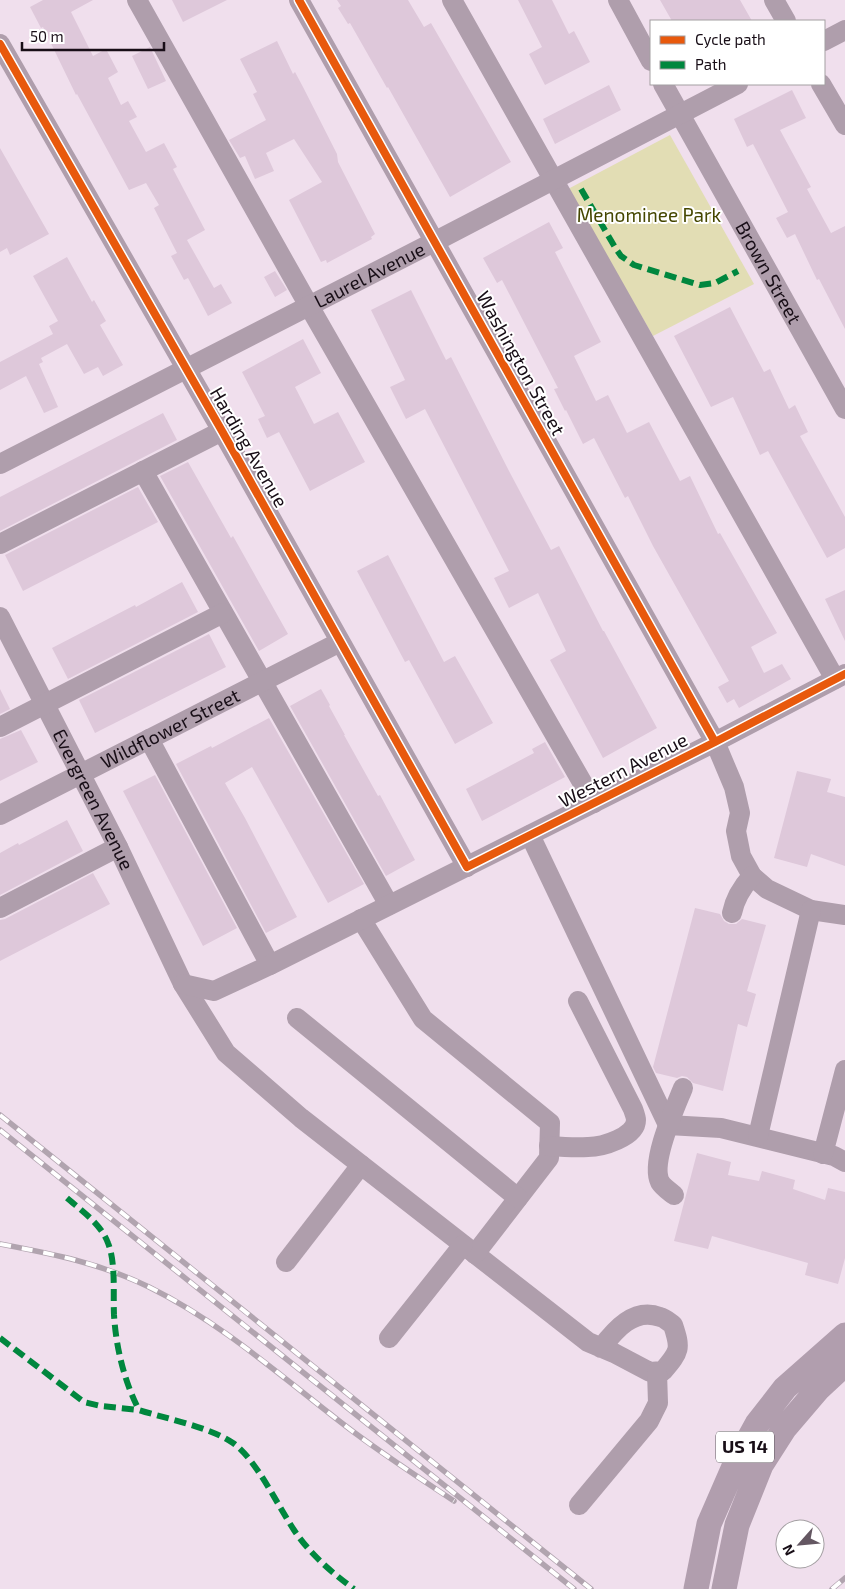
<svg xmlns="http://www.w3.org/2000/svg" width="845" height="1589" viewBox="0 0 845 1589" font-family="'Exo 2',sans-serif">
  <rect width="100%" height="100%" fill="#f0dfed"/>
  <!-- green -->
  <path fill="#e2ddb4" d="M670 135 754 284 653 336 568 189Z"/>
  <!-- building -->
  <path fill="#dec8da" d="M43 0H93L71 12 93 56 106 49 118 72 108 78 121 105 128 101 137 117 129 121 146 152 164 143 177 167 173 169 205 230 187 240 214 288 221 284 232 303 208 316 188 278 184 280 171 256 177 253 154 208 159 205 146 183 129 190 77 94 76 95 43 27 41 28 30 7Z
    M172 0H227L183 22Z
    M337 0H408L424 27 431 23 511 162 450 197 388 87 387 88 350 23 348 24 338 8 341 6Z
    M518 0H552L569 34 574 31 590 62 545 85 529 54 542 47Z
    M660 0H740L752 21H672Z
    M277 41 293 74 295 72 303 87 337 154 338 162 375 234 371 237 372 239 327 263 326 260 321 262 289 200 322 182 294 139 266 153 274 171 255 179 245 156 240 158 229 140 266 120 253 94 257 92 240 59Z
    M150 47 166 81 148 89 132 56Z
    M609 85 621 110 555 144 543 119Z
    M792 90 806 118 780 130 811 187 807 189 831 233 845 226V329L819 279 817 280 795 234 787 238 776 218 788 212 753 144 747 147 734 119Z
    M0 148 49 234 10 255 7 248 0 252Z
    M549 222 563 248 555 252 601 342 574 356 596 401 608 395 627 433 649 422 680 481 690 476 718 534 720 533 777 633 751 647 764 673 782 664 791 679 739 708 734 699 727 703 718 687 729 681 653 546 628 496 625 498 594 438 583 444 566 410 565 411 554 389 558 388 502 280 497 283 483 258Z
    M67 257 92 302 94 300 106 321 100 325 123 365 103 376 98 367 84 374 67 344 41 358 43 362 39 364 58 407 44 413 26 376 0 390V362L53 334 49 326 58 321 33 276Z
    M275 271 287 290 275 297 264 277Z
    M411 290 446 360 451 357 509 471 551 550 559 546 603 631H604L657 728 603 758 550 660 566 651 538 593 509 608 494 578 509 571 425 409 406 419 390 387 405 380 371 310Z
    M730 307 764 372 770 369 789 409 795 405 808 432 800 436 845 517V548L827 558 768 451 760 455 733 397 711 407 674 336Z
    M303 339 321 373 295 387 314 424 338 412 365 462 310 491 279 432 267 438 258 419 265 416 242 372Z
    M163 413 177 440 0 531V497Z
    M188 462 231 538 233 536 288 634 259 651 160 476Z
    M138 487 158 522 23 591 5 555Z
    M388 555 444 662 455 656 493 723 455 744 409 660 405 662 357 571Z
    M182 582 198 612 68 679 52 648 135 605 136 607Z
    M845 590V641L825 599Z
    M209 634 226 667 95 733 79 700Z
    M0 689 10 709 0 714Z
    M321 689 330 705 329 706 345 735H344L378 796 380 795 415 860 386 876 290 706Z
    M269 718 364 884 328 903 252 767 225 783 245 818 297 917 266 933 176 764 211 746 212 748Z
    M21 730 38 762 0 781V739Z
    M545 742 565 777 482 821 466 789 534 753 532 749Z
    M797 771 831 779 827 792 845 797V866L811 854 807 867 774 858Z
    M155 775 237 928 203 946 123 791Z
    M67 820 83 851 0 895V853L18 843 19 845Z
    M93 873 110 904 0 961V920L5 919Z
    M695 908 720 914 724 921 729 924H736L742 919 766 925 747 991 756 994 747 1027 738 1024 723 1091 693 1083 687 1077 682 1076 677 1078 656 1073 653 1067Z
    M697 1153 731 1162 728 1175 759 1181 762 1171 795 1180 793 1189 825 1200 828 1188 845 1192V1258L838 1284 805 1275 808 1263 712 1236 708 1249 674 1241Z"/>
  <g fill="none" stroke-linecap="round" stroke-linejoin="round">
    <!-- minor -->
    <g stroke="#af9eac" stroke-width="20">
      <path d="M137 0 309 306 594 803"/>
      <path d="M299 0 715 742 734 787 740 813 736 831 741 856 752 876 767 889 811 910 845 915"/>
      <path d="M452 0 835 679"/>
      <path d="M618 0 651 61"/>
      <path d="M774 0 786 21"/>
      <path d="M824 41 845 30"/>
      <path d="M0 44 222 431 467 867"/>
      <path id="s1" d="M663 84 845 409"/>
      <path d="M821 84 845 125"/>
      <path id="s2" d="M0 464 434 242 738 84"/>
      <path d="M143 471 389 905"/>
      <path d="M0 544 222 431"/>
      <path id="s3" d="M0 617 118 847 183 984 226 1053 301 1118 588 1342 614 1353 650 1372 663 1371C680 1351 681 1349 673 1325 669 1322 665 1318 660 1317 634 1307 615 1330 601 1348"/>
      <path d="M0 727 223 613"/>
      <path d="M149 739 270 965"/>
      <path id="s4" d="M0 815 340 642"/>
      <path d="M530 835 668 1125 721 1128 834 1156 845 1162"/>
      <path d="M0 908 118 847"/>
      <path d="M732 913C735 898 742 887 752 876"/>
      <path d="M361 919 423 1019 550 1123 549 1158 475 1254"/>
      <path d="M183 984 214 991 270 965 715 742 845 674"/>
      <path d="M297 1018 518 1198"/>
      <path d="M758 1136 811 910"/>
      <path d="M549 1146C562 1147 576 1148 588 1147 602 1147 636 1137 636 1120 636 1117 634 1112 633 1109L578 1001"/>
      <path d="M823 1154 845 1070"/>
      <path d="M674 1195C669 1191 663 1187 660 1182 650 1162 675 1108 683 1088"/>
      <path d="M286 1262 361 1165"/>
      <path d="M389 1338 463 1245"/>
      <path d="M579 1505 649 1421 658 1403 657 1372"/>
    </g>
    <!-- major -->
    <path stroke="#b19eae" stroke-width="25" d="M696 1589 709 1524 736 1462 757 1424 785 1388 845 1335
      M724 1589 737 1525 761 1465 784 1429 819 1388 845 1364"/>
    <!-- rail casing -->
    <g stroke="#b1a4af" stroke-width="5.5">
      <path id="rail" d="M0 1115 591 1589
        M0 1130 574 1589
        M0 1244C53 1254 100 1263 149 1287 222 1323 283 1378 347 1427 381 1453 418 1477 454 1501
        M832 1589 845 1578"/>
    </g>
    <!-- rail -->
    <use href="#rail" stroke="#fff" stroke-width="4" stroke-dasharray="11" stroke-linecap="butt"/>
    <!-- quiet -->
    <path stroke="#00873e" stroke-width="6" stroke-dasharray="12 6" stroke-linecap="butt" d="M581 189 616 249 621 256 634 265 700 285 715 283 738 271
      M67 1198C82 1211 101 1224 108 1243 116 1263 113 1293 114 1315 116 1347 124 1381 139 1410 167 1419 210 1427 233 1443 256 1459 278 1506 294 1530 310 1554 331 1572 354 1589
      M0 1338 84 1402 101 1406 139 1410"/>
    <!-- cycleway casing -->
    <g stroke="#fff" stroke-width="11">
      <path id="cycleway" d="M299 0 715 742
        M0 44 222 431 467 867 715 742 845 674"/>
    </g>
    <!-- cycleway -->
    <use href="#cycleway" stroke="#e8590c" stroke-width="8"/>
  </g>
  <g text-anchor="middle" stroke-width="4" stroke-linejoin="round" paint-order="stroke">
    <!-- shield labels -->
    <rect fill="#fff" stroke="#5d565d" stroke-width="1" x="716" y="1431.5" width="58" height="31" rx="4"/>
    <g font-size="18" font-weight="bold" fill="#180e17">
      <text x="745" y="1453">US 14</text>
    </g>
    <!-- park labels -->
    <g font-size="19" fill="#454700" stroke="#fff">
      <text x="649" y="222">Menominee Park</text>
    </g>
    <!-- street labels -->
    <g font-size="19" fill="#180e17" stroke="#fff">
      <text dy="7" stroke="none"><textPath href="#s1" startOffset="216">Brown Street</textPath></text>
      <text dy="7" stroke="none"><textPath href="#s2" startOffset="415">Laurel Avenue</textPath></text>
      <text transform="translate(521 363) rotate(61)" y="7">Washington Street</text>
      <text transform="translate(249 447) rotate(60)" y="7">Harding Avenue</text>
      <text dy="7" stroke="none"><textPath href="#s4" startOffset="191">Wildflower Street</textPath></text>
      <text transform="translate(623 770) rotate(-27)" y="7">Western Avenue</text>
      <text dy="7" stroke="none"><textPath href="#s3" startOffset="205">Evergreen Avenue</textPath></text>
    </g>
  </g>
  <!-- legend -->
  <rect x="650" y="20" width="175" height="65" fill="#ffffff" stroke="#a39fa2"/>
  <rect x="660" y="36" width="25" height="8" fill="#e8590c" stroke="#a39fa2"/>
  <text x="695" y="45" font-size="15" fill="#180e17">Cycle path</text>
  <rect x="660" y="61" width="25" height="8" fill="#00873e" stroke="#a39fa2"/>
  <text x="695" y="70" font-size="15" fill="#180e17">Path</text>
  <!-- north arrow -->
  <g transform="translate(800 1544) rotate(243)"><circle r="24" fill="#ffffff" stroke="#a39fa2"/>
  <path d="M0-4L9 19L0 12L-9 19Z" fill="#645762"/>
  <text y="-8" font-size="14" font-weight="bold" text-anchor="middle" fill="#180e17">N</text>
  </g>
  <!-- scale -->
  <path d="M22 42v8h142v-8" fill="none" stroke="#180e17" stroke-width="2.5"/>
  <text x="30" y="42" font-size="15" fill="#180e17" stroke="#ffffff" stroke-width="4" paint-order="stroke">50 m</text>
</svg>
